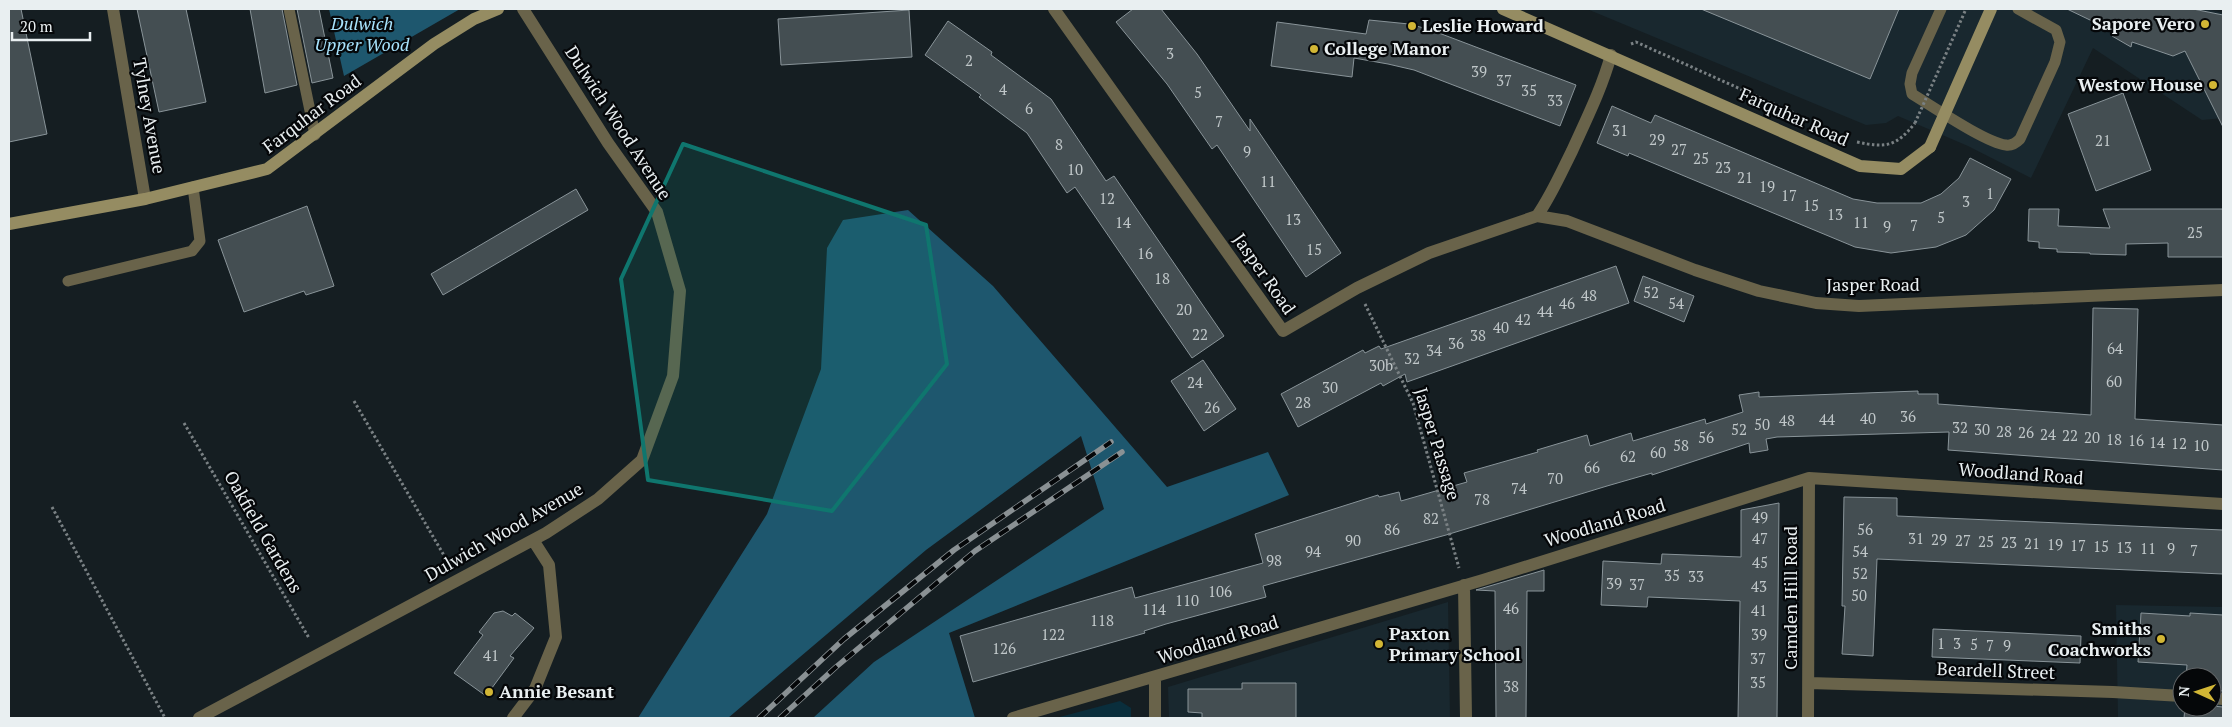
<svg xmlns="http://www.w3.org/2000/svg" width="2232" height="727" viewBox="0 0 2232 727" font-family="'PT Serif',serif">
  <rect width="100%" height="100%" fill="#151e22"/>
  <!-- built -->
  <path fill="#19282f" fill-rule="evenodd" d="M1587 9H2206L2223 13V118L2202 120 2093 48 2031 178 1968 146 1898 116 1886 123 1866 125Z
    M1448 602 1450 718H1169L1168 687Z
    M2116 605 2223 607V718H2118ZM2182 677H2212V707H2182Z"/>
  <!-- green -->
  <path fill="#0a2e3c" d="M1120 701 1131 708V718H1056Z"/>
  <!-- forest -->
  <path fill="#1e576e" d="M329 9H460L344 76Z
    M908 210 993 286 1167 487 1268 452 1289 495 949 633 975 718H813L874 662 1104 509 1081 436 926 550 728 718H638L767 514 821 369 827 248 843 220Z"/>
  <!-- building -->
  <path fill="#444e52" stroke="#899499" d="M9 9H21L47 134 9 142Z
    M137 9H186L206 102 159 112Z
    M250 9H282L297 85 265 93Z
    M297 9H319L333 78 312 83Z
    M1133 9H1161L1197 54 1250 131V119L1341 253 1306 277 1217 145 1212 149 1167 84 1116 22Z
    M1701 9H1899L1870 79Z
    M2067 9H2193L2223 15V127L2185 51 2173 56 2132 42 2131 47 2112 36 2113 31Z
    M909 10 912 57 781 65 778 19Z
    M1369 20 1409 24 1431 30 1576 85 1560 126 1414 70 1388 64 1354 58 1352 77 1271 66 1277 22 1366 34Z
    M948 21 992 52 991 55 1051 99 1106 181 1114 176 1224 336 1192 358 1075 187 1067 193 1027 133 979 97 981 95 925 55Z
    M2123 93 2151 170 2096 191 2068 114Z
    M1612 106 1651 123 1655 115 1853 199 1877 203H1921L1941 194 1959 178 1970 158 2011 179 1994 210 1966 235 1936 247 1891 253 1855 247 1629 153 1628 156 1597 143Z
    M576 189 588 210 443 295 431 274Z
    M307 206 334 286 306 295 304 291 244 312 218 240Z
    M2029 209H2059L2058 226 2110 228 2103 209H2223V257H2168V243L2126 244V255L2090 254V253L2057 252V249L2039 248V242L2028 241Z
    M1616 266 1629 303 1407 382 1405 374 1383 386 1381 383 1298 427 1281 394 1363 350 1365 353 1379 346 1381 349Z
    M1643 276 1694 296 1684 322 1634 301Z
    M2093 308 2138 309 2135 419 2223 425V470L1948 450 1949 432 1777 437 1766 439 1768 450 1750 453 1749 443 1652 475V473L1607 486 1446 535 1263 586 1266 597 1166 624 1144 631 1145 633 973 682 960 636 1132 587 1135 598 1263 563 1255 534 1378 495 1379 497 1399 492 1401 501 1467 482 1464 473 1538 452 1537 450 1587 435 1590 446 1631 433 1633 441 1705 419 1706 424 1743 412 1739 395 1759 392V397L1918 391V394H1938V404L2091 415Z
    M1203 360 1236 409 1204 431 1171 381Z
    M1844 497 1897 498V516L2223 530V574L1877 559 1873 656 1842 654 1845 606H1842Z
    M1779 503 1777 718H1738L1740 601 1648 597 1647 607 1601 605 1603 561 1661 564 1662 554 1741 557V510Z
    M1544 570V591H1527L1526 718H1496L1495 591 1476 590Z
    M503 611 512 616 515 613 534 628 510 656 514 658 486 696 454 673 483 635 479 632 494 613Z
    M2141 613 2190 616V613L2223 615V691L2212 690V677H2186L2187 665 2138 662Z
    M1933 629 2081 636 2080 663 1932 657Z
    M1242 683H1296V718H1202V713L1188 712V689H1242Z
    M2212 706 2223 707V718H2184L2185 707Z"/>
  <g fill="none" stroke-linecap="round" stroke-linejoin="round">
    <!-- path -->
    <path stroke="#7a8184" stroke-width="3" stroke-dasharray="2.5 2.5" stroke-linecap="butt" d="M1631 44 1636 42 1796 114
      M1857 142C1886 148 1896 147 1915 123
      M1365 304 1413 403 1459 568
      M354 401 449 564
      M184 423 309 638
      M52 507 165 718"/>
    <!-- lane -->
    <path stroke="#69634a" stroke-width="11" d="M289 9 315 135
      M1941 9 1912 73 1910 84 1912 94C1932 106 1986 143 2006 145 2012 146 2016 143 2020 139L2055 62 2060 42 2056 30 2018 9
      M68 281 192 251 200 241 193 187"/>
    <!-- street -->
    <path stroke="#69634a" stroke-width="12" d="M113 9 145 199
      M1054 9 1283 331 1357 288 1429 253 1537 216 1567 221 1695 270 1759 291 1816 303 1859 306 2223 290
      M1537 216C1551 196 1561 173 1572 151 1586 120 1602 88 1611 55
      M1464 585 1466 718
      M1155 677V718
      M1809 683 2113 692 2182 696
      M2212 698 2223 699
      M199 718 546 533 598 499 642 460 673 376 680 291 657 212 608 143 523 9
      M513 718 535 689 556 637 549 565 533 540
      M1013 718 1483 580 1809 478 2223 504
      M1808 718 1809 478"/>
    <!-- secondary -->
    <path stroke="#958c62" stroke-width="12" d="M1503 9 1860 166 1901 169 1930 147
      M9 224 145 199 267 169 434 44 474 19 498 9"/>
    <!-- rail casing -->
    <g stroke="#8a9194" stroke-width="5.5">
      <path id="rail" d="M759 718 844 639 954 550 1111 442
        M780 718 836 667 975 551 1122 452"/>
    </g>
    <!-- rail -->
    <use href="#rail" stroke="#050709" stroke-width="4" stroke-dasharray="11" stroke-linecap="butt"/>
    <!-- path-bridge -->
    <path stroke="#7a8184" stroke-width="3" stroke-dasharray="2.5 2.5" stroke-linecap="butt" d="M1915 123 1966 9"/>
    <!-- secondary-bridge -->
    <path stroke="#958c62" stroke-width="12" d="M1930 147 1991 9"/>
  </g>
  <!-- marked area -->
  <path fill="#0f766e" fill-opacity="0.2" stroke="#0f766e" stroke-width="4" stroke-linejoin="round" d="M683 144 926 225 947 364 832 511 648 480 621 279Z"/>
  <!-- markers -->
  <g fill="#d2b635" stroke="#050709" stroke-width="2">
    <circle cx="2205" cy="24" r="5"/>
    <circle cx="1412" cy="26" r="5"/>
    <circle cx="1314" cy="49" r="5"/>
    <circle cx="2213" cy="85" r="5"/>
    <circle cx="2161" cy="639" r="5"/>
    <circle cx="1379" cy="644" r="5"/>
    <circle cx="489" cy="692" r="5"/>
  </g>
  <g text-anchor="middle" stroke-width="4.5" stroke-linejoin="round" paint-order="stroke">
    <!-- number labels -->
    <g font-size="15" fill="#c0c7c9">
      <text x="1170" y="59">3</text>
      <text x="969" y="66">2</text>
      <text x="1479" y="77">39</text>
      <text x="1504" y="86">37</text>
      <text x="1003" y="95">4</text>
      <text x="1529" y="96">35</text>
      <text x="1198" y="98">5</text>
      <text x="1555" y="106">33</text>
      <text x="1029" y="114">6</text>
      <text x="1219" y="127">7</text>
      <text x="1620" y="136">31</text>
      <text x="1657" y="145">29</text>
      <text x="2103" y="146">21</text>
      <text x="1059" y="150">8</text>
      <text x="1679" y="155">27</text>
      <text x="1247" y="157">9</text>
      <text x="1701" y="164">25</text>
      <text x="1723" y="173">23</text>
      <text x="1075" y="175">10</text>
      <text x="1745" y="183">21</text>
      <text x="1268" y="187">11</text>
      <text x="1767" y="192">19</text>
      <text x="1990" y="199">1</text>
      <text x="1789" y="201">17</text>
      <text x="1107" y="204">12</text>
      <text x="1966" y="207">3</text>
      <text x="1811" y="211">15</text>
      <text x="1835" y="220">13</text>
      <text x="1941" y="223">5</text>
      <text x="1293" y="225">13</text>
      <text x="1123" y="228">14</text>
      <text x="1861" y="228">11</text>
      <text x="1914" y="231">7</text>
      <text x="1887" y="232">9</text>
      <text x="2195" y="238">25</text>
      <text x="1314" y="255">15</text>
      <text x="1145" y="259">16</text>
      <text x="1162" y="284">18</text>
      <text x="1651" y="298">52</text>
      <text x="1589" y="301">48</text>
      <text x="1567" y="309">46</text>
      <text x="1676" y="309">54</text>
      <text x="1184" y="315">20</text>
      <text x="1545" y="317">44</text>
      <text x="1523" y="325">42</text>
      <text x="1501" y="333">40</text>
      <text x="1200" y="340">22</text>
      <text x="1478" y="341">38</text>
      <text x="1456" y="349">36</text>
      <text x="2115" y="354">64</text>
      <text x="1434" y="356">34</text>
      <text x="1412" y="364">32</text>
      <text x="1381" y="371">30b</text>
      <text x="2114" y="387">60</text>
      <text x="1195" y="388">24</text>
      <text x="1330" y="393">30</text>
      <text x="1303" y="408">28</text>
      <text x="1212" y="413">26</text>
      <text x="1908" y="422">36</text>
      <text x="1868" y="424">40</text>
      <text x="1827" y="425">44</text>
      <text x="1787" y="426">48</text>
      <text x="1762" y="430">50</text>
      <text x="1960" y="433">32</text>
      <text x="1739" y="435">52</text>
      <text x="1982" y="435">30</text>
      <text x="2004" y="437">28</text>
      <text x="2026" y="438">26</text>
      <text x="2048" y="440">24</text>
      <text x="2070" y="441">22</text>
      <text x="1706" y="443">56</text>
      <text x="2092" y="443">20</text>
      <text x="2114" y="445">18</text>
      <text x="2136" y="446">16</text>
      <text x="2157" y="448">14</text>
      <text x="2179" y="449">12</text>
      <text x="1681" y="451">58</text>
      <text x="2201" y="451">10</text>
      <text x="1658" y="458">60</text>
      <text x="1628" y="462">62</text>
      <text x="1592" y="473">66</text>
      <text x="1555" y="484">70</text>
      <text x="1519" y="494">74</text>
      <text x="1482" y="505">78</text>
      <text x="1760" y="523">49</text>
      <text x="1431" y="524">82</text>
      <text x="1392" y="535">86</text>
      <text x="1865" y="535">56</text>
      <text x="1760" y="544">47</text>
      <text x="1916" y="544">31</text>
      <text x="1939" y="545">29</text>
      <text x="1353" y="546">90</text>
      <text x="1963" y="546">27</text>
      <text x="1986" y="547">25</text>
      <text x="2009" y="548">23</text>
      <text x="2032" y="549">21</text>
      <text x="2055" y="550">19</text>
      <text x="2078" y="551">17</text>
      <text x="2101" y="552">15</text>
      <text x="2124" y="553">13</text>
      <text x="2148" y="554">11</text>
      <text x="2171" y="554">9</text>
      <text x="2194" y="556">7</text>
      <text x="1313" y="557">94</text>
      <text x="1860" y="557">54</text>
      <text x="1274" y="566">98</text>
      <text x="1760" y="568">45</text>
      <text x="1860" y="579">52</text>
      <text x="1672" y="581">35</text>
      <text x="1696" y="582">33</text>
      <text x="1614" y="589">39</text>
      <text x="1637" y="590">37</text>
      <text x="1759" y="592">43</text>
      <text x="1220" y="597">106</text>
      <text x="1859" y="601">50</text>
      <text x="1187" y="606">110</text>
      <text x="1511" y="614">46</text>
      <text x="1154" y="615">114</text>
      <text x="1759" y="616">41</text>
      <text x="1102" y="626">118</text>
      <text x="1053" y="640">122</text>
      <text x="1759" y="640">39</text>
      <text x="1941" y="649">1</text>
      <text x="1957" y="649">3</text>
      <text x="1974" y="650">5</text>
      <text x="1990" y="651">7</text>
      <text x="2007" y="651">9</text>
      <text x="1004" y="654">126</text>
      <text x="491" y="661">41</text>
      <text x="1758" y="664">37</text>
      <text x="1758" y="688">35</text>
      <text x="1511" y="692">38</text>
    </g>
    <!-- park labels -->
    <g font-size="18" font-style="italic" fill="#a8e3fd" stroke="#050709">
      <text x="362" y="30">Dulwich<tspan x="362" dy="21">Upper Wood</tspan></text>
    </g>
    <!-- poi labels -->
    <g font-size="18" font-weight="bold" fill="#e9eff1" stroke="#050709" text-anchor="start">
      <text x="2195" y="30" text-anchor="end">Sapore Vero</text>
      <text x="1422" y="32">Leslie Howard</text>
      <text x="1324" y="55">College Manor</text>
      <text x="2203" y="91" text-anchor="end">Westow House</text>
      <text x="2151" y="635" text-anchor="end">Smiths<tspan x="2151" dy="21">Coachworks</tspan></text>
      <text x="1389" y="640">Paxton<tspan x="1389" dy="21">Primary School</tspan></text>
      <text x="499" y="698">Annie Besant</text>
    </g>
    <!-- street labels -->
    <g font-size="18" fill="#e9eff1" stroke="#050709">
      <text transform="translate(312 114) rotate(-37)" y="6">Farquhar Road</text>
      <text transform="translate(149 116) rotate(80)" y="6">Tylney Avenue</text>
      <text transform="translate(1794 117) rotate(24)" y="6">Farquhar Road</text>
      <text transform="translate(618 123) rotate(57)" y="6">Dulwich Wood Avenue</text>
      <text transform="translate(1264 274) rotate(55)" y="6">Jasper Road</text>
      <text x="1873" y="291">Jasper Road</text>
      <text transform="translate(1437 444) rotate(73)" y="6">Jasper Passage</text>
      <text transform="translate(2021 474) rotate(4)" y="6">Woodland Road</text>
      <text transform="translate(1605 523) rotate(-17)" y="6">Woodland Road</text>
      <text transform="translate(263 532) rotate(60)" y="6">Oakfield Gardens</text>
      <text transform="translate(504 532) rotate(-30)" y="6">Dulwich Wood Avenue</text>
      <text transform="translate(1791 598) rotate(-90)" y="6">Camden Hill Road</text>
      <text transform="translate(1218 640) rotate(-17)" y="6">Woodland Road</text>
      <text transform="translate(1996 671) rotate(2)" y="6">Beardell Street</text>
    </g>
  </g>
  <!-- border -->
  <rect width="2232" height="727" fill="none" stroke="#e9eff1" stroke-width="20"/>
  <!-- north arrow -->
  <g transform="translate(2197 692) rotate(273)"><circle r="24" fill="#050709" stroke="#606466"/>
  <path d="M0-4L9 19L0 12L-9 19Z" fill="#d2b635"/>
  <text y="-8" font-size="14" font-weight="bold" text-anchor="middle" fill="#e9eff1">N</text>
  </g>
  <!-- scale -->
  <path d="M12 32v8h78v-8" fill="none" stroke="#e9eff1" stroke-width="2.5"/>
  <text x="20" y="32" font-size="15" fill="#e9eff1" stroke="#050709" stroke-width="4" paint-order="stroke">20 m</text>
</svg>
